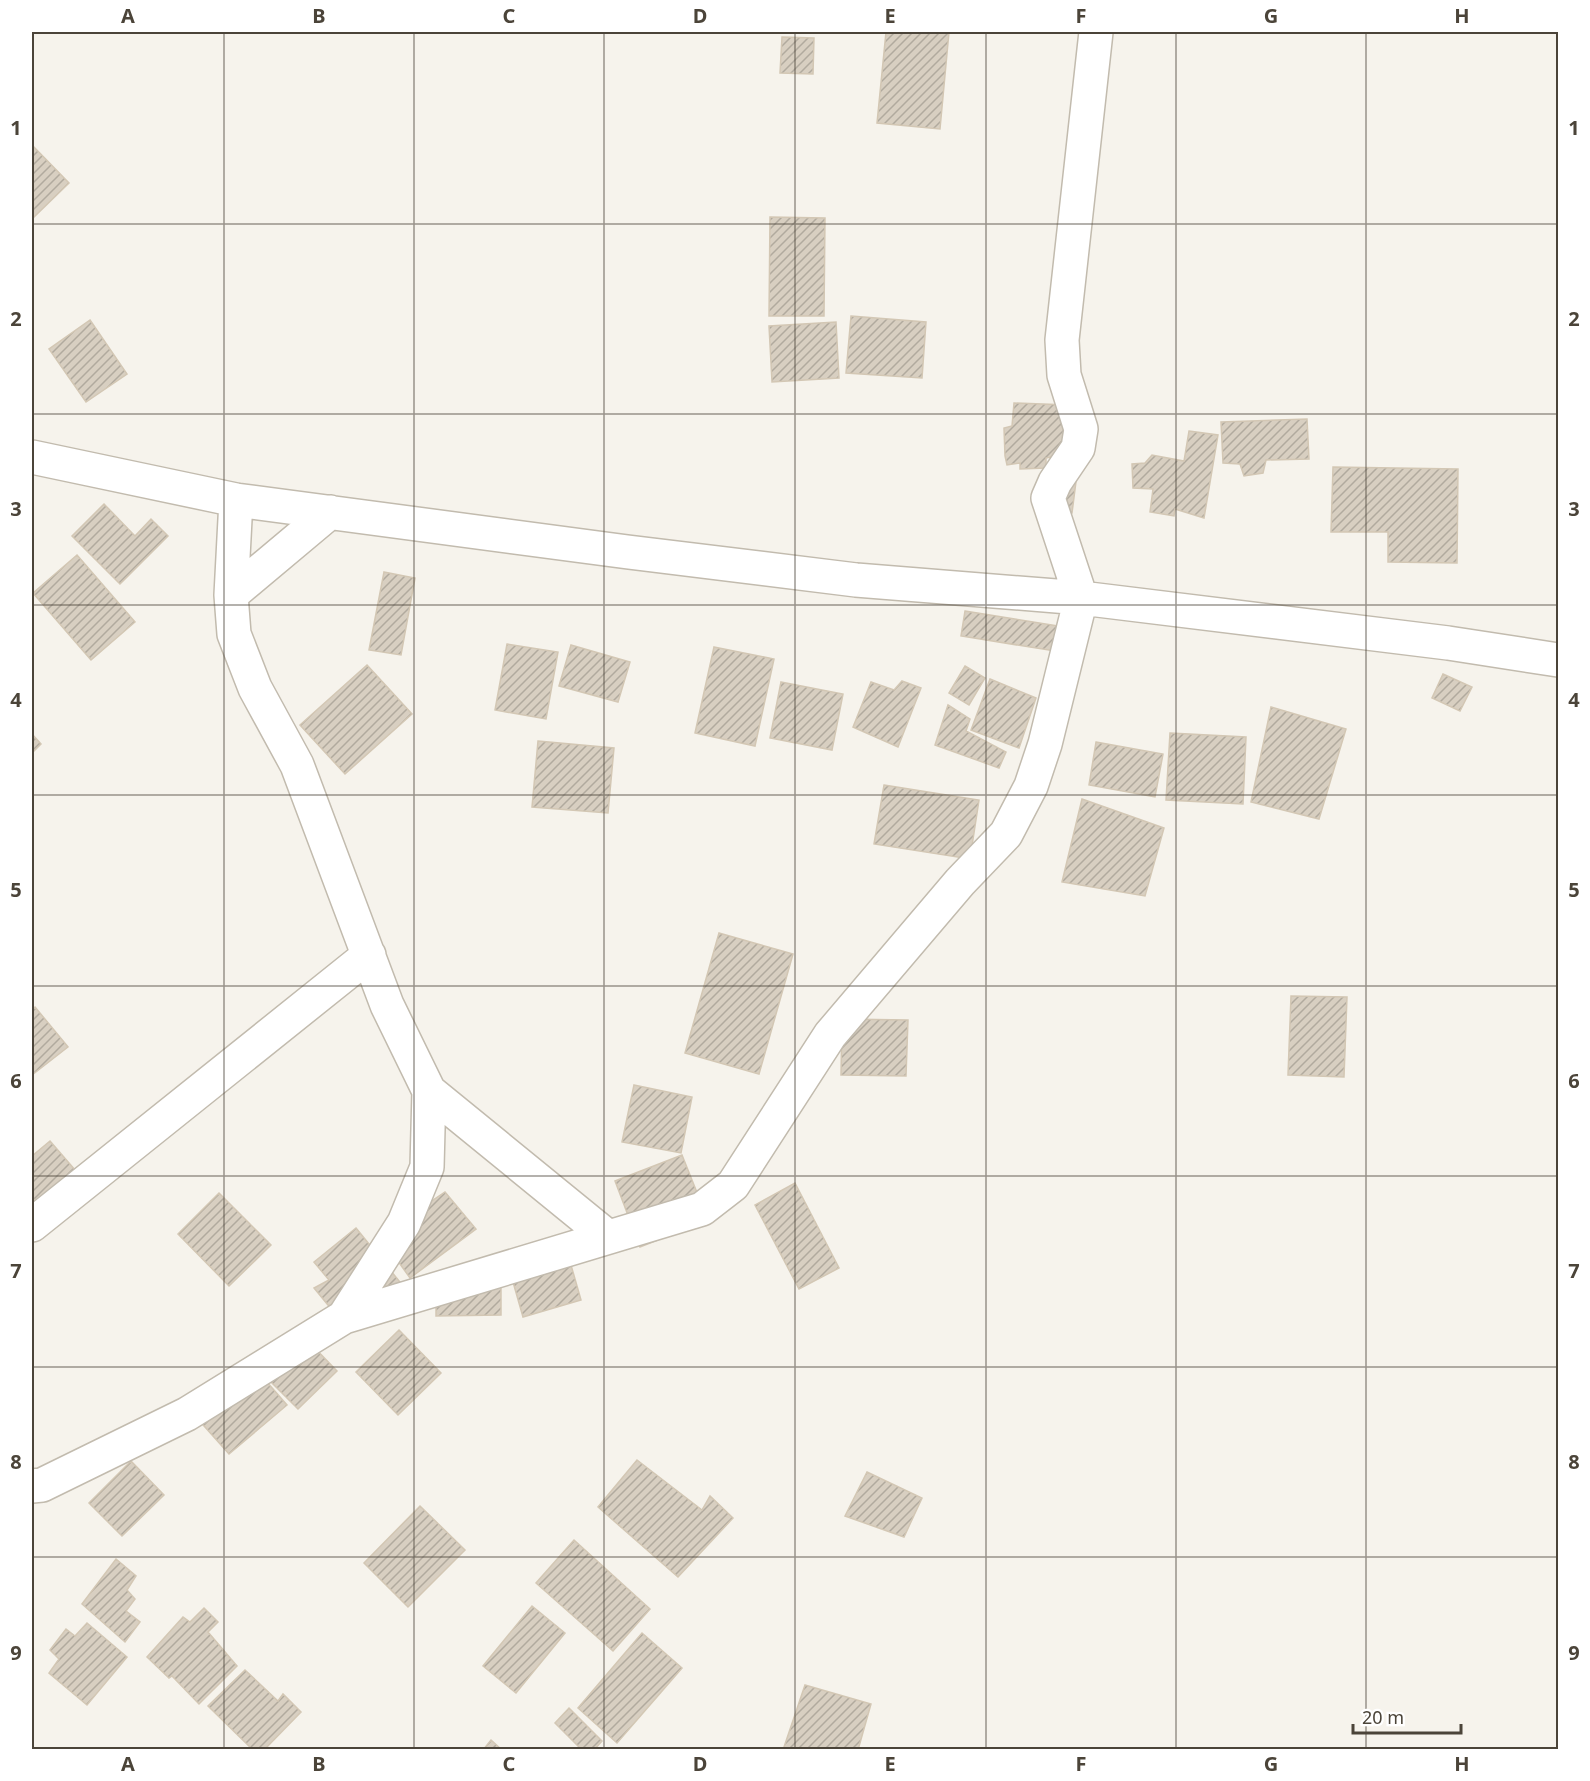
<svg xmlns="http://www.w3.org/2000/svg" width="1590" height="1781" viewBox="0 0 1590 1781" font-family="'Noto Sans',sans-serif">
  <defs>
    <pattern id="building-hatch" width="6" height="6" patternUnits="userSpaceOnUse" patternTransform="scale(1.5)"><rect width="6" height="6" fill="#d8cfc1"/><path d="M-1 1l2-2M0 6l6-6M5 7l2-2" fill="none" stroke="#b1aa9e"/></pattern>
  </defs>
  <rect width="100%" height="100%" fill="#f6f3ec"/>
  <!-- building -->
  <path fill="url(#building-hatch)" stroke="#d3c7b4" stroke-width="1.5" d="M886 32H949L940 129 877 123Z
    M782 37 814 38 813 74 780 73Z
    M32 145 69 183 32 219Z
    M770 217 825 218 824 316H769Z
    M851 316 926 322 922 378 846 373Z
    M90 320 127 374 86 402 49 349Z
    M836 322 839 378 772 382 769 326Z
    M1014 403 1069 405 1079 451 1046 458V468L1020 469V463L1007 465 1005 456 1004 428 1012 426Z
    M1307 419 1309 459 1266 460 1263 473 1244 476 1240 464 1223 463 1221 422Z
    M1189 431 1218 435 1204 518 1175 509 1174 516 1150 512 1153 489 1133 488 1132 464 1145 463 1152 455 1184 461Z
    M1078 466 1072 513 1051 511Z
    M1333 467 1458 469 1457 563 1388 562V532H1331Z
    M104 504 135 536 151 519 168 536 120 584 72 536Z
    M77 555 135 622 91 660 33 593Z
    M384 572 415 578 401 655 369 650Z
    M965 611 1065 627 1061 652 961 636Z
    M507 644 558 652 546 719 495 710Z
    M571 645 630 662 618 702 559 686Z
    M714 647 774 659 755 746 695 733Z
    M367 665 412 714 345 774 300 725Z
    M965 666 985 678 969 705 949 693Z
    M1443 674 1472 687 1460 711 1432 698Z
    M990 679 1036 698 1019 748 971 730Z
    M902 681 921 688 898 747 853 727 871 682 894 690Z
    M781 682 843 694 832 750 770 738Z
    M948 705 970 719 966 731 1006 752 999 768 935 745Z
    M1271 707 1346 729 1319 819 1251 802Z
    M1170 733 1246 737 1243 804 1166 800Z
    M32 734 41 744 32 753Z
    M538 741 614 748 608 813 532 807Z
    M1096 742 1163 754 1155 797 1089 785Z
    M884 785 979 800 970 859 874 844Z
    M1082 799 1164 828 1145 896 1062 882Z
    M719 933 793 954 759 1074 685 1053Z
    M1291 996 1347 997 1344 1077 1288 1075Z
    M35 1007 68 1047 32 1075V1010Z
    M842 1019 908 1020 906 1076 841 1075Z
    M634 1085 692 1097 681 1153 622 1142Z
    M50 1141 75 1170 37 1203 32 1197V1156Z
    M682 1155 708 1220 640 1247 615 1181Z
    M795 1183 839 1268 799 1289 755 1205Z
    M445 1192 476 1229 410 1278 380 1236Z
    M219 1193 271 1245 229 1286 178 1234Z
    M356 1228 404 1287 334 1307 328 1305 314 1288 329 1280 314 1262Z
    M565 1244 581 1300 523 1317 507 1261Z
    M501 1280V1315L436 1316V1281Z
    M399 1330 441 1373 398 1415 356 1372Z
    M307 1340 337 1371 298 1409 267 1378Z
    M259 1373 287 1405 229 1454 197 1418Z
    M637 1460 702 1510 710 1496 733 1518 678 1577 598 1507Z
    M131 1461 164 1495 122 1536 89 1503Z
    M867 1472 922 1498 904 1537 845 1516Z
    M420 1506 465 1550 408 1607 364 1563Z
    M574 1540 650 1609 613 1651 536 1583Z
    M116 1559 136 1576 127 1590 135 1599 126 1611 140 1622 125 1642 82 1604Z
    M532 1606 565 1633 516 1693 483 1666Z
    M204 1608 218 1622 208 1632 237 1666 199 1704 172 1676 169 1678 147 1657 183 1617 190 1622Z
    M87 1623 127 1657 87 1705 49 1673 59 1659 50 1650 66 1629 75 1636Z
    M642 1633 682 1668 617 1743 578 1708Z
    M245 1670 278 1701 283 1694 301 1712 264 1750H253L208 1706Z
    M805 1685 871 1704 858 1750H783Z
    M569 1708 602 1741 594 1750H582L555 1723Z
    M491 1740 502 1750H483Z"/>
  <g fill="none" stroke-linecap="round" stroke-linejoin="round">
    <!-- minor casing -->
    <g stroke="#c2bbae" stroke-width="36">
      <path id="minor" d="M32 457 236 500 628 552 856 580 1081 598 1448 643 1558 660
        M236 500 231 595 234 634 255 688 297 765 387 1005 429 1091 427 1167 404 1223 344 1317
        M231 595 330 512
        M429 1091 608 1237
        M32 1225 369 955
        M32 1486 42 1485 187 1414 344 1317 702 1209 733 1185 830 1035 960 882 1006 834 1031 786 1045 744 1081 598 1048 498 1055 482 1078 448 1081 429 1064 375 1062 340 1096 32"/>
    </g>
    <!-- minor -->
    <use href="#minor" stroke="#fff" stroke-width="33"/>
  </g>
  <!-- grid -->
  <path fill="none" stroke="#4b4439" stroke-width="1.5" stroke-opacity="0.55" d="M224 32V1750M414 32V1750M604 32V1750M795 32V1750M986 32V1750M1176 32V1750M1366 32V1750M32 224H1558M32 414H1558M32 605H1558M32 795H1558M32 986H1558M32 1176H1558M32 1367H1558M32 1557H1558"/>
  <!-- border -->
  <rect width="1590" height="1781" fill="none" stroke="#ffffff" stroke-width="66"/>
  <!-- scale -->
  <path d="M1353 1724v9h108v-9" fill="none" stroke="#4b4439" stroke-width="3"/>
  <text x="1362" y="1724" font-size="18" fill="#4b4439" stroke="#ffffff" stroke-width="4.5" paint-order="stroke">20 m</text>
  <rect x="33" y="33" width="1524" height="1715" fill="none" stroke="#4b4439" stroke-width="2"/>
  <g font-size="20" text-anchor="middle" font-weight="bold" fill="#4b4439">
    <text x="128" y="23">A</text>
    <text x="319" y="23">B</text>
    <text x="509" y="23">C</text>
    <text x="700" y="23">D</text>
    <text x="890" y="23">E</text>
    <text x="1081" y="23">F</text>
    <text x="1271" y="23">G</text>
    <text x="1462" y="23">H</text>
    <text x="16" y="135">1</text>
    <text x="1574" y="135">1</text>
    <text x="16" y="326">2</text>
    <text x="1574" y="326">2</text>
    <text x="16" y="516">3</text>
    <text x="1574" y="516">3</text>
    <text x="16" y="707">4</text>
    <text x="1574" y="707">4</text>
    <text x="16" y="897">5</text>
    <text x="1574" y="897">5</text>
    <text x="16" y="1088">6</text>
    <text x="1574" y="1088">6</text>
    <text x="16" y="1278">7</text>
    <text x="1574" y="1278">7</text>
    <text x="16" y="1469">8</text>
    <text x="1574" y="1469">8</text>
    <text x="16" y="1660">9</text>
    <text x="1574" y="1660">9</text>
    <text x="128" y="1771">A</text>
    <text x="319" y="1771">B</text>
    <text x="509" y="1771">C</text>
    <text x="700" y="1771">D</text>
    <text x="890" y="1771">E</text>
    <text x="1081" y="1771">F</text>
    <text x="1271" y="1771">G</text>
    <text x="1462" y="1771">H</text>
  </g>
</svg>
